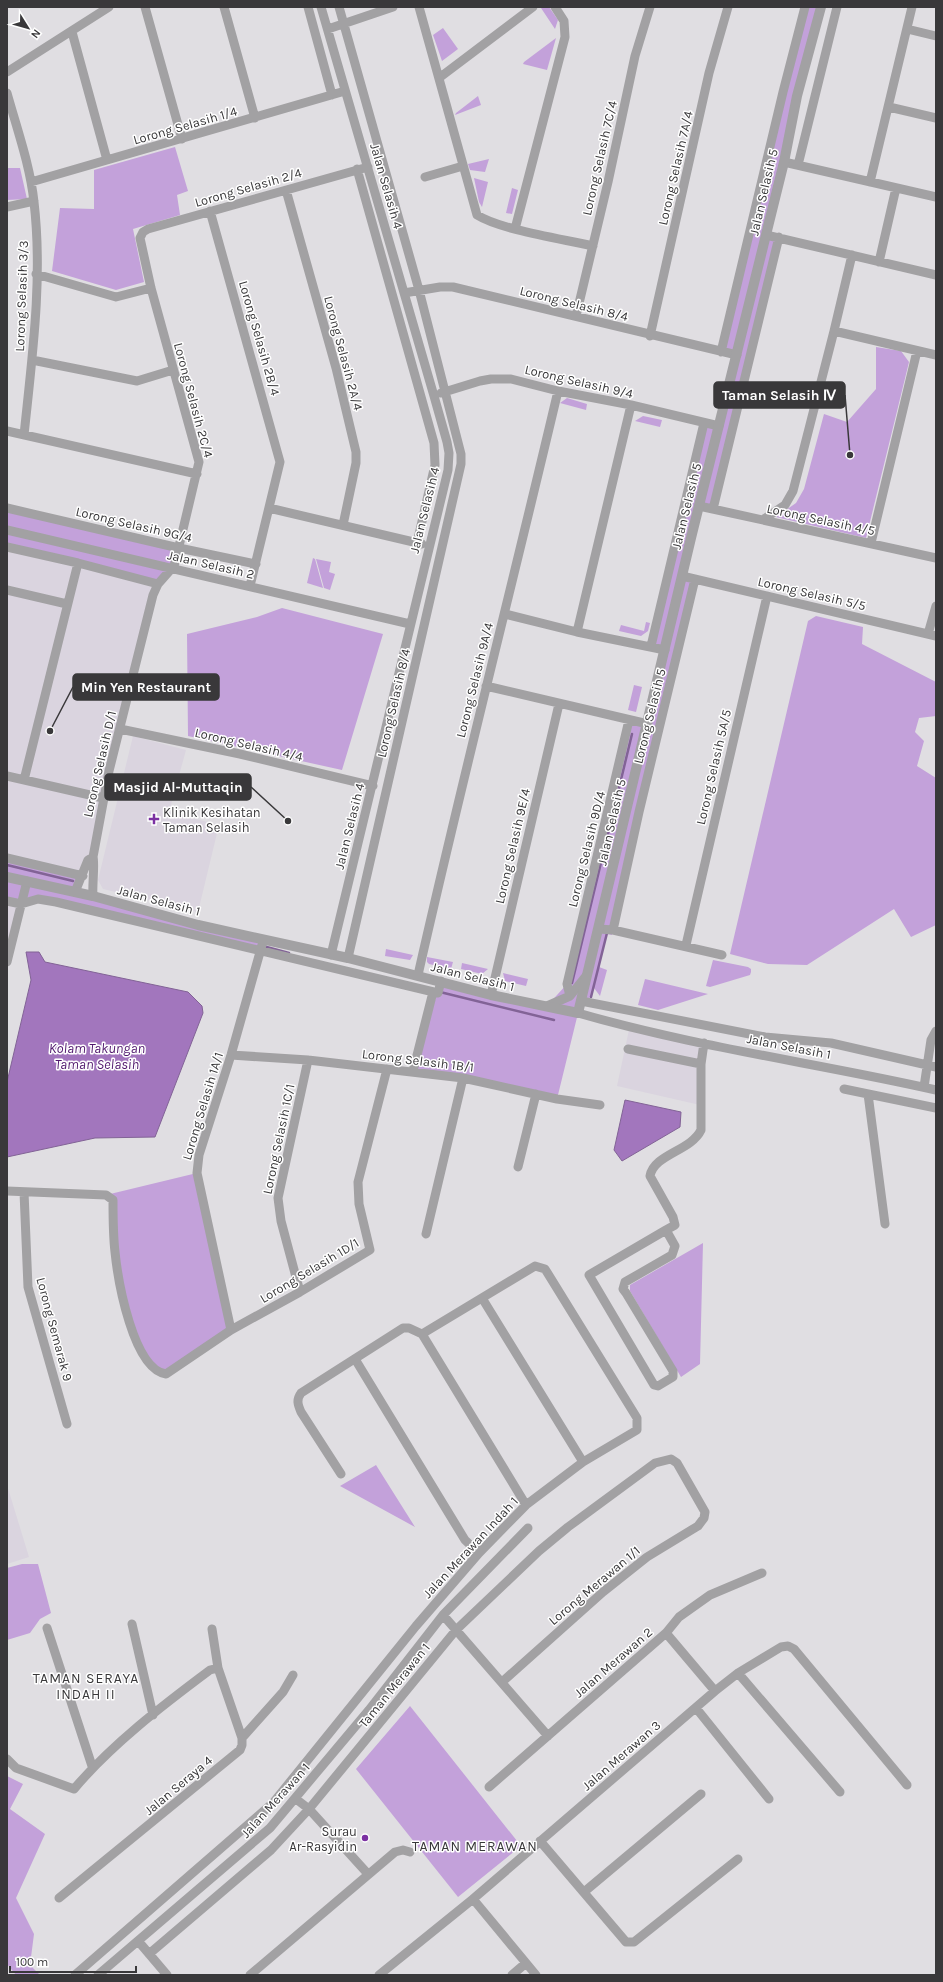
<svg xmlns="http://www.w3.org/2000/svg" width="943" height="1982" viewBox="0 0 943 1982" font-family="Karla,sans-serif">
  <rect width="100%" height="100%" fill="#e0dee2"/>
  <!-- built -->
  <path fill="#dad4df" d="M7 547 158 584 93 857 79 885 27 882 7 962Z
    M133 736 186 750 169 812 219 825 198 912 103 889 98 880Z
    M630 1025 704 1043 700 1105 617 1086Z
    M7 1485 29 1557 7 1564Z"/>
  <!-- green -->
  <path fill="#c3a1da" d="M549 7 558 20 555 29 541 8Z
    M805 7H821L766 234 779 237 713 509 700 506 682 575 695 579 639 812 612 935 607 934 599 967 607 970 600 996 594 988 591 997 581 1001 557 1099 413 1071 441 981 547 1006 567 984 629 720 647 724 665 650 651 646 704 423 719 426 737 356 721 352Z
    M443 28 458 49 442 61 433 35Z
    M556 38 547 70 523 64 524 62Z
    M478 96 481 105 455 115 456 113Z
    M175 147 188 191 177 195 180 215 133 229 144 282 116 290 52 271 60 208 94 209V170Z
    M489 159 485 172 470 170 468 164Z
    M7 168H20L27 199 7 200Z
    M474 178 488 182 482 207 479 202Z
    M512 188 518 190 512 214 506 213Z
    M876 347 901 351 909 362 866 538 776 517 796 503 804 489 824 414 847 422 876 389Z
    M567 398 587 404 586 410 560 403Z
    M643 416 662 420 660 427 635 421Z
    M7 508 179 548 173 567 158 584 7 547Z
    M313 558 315 559 323 588 307 583Z
    M316 559 331 562 329 572 335 574 330 590 324 588Z
    M282 608 383 634 342 770 188 736 187 634 257 617Z
    M816 616 863 627 862 644 936 682V716L919 718 915 732 924 741 917 766 936 778V925L911 937 894 909 807 965 768 964 730 954 808 621Z
    M646 622 650 623 648 631 641 636 619 631 621 625 644 631Z
    M634 685 642 687 636 712 628 710Z
    M7 858 83 876 75 891 264 939 261 949 56 902 7 901Z
    M386 949 413 955 410 960 385 956Z
    M427 957 453 962 451 969 429 964 427 962Z
    M713 960 748 967 751 969V972L750 975 710 987 706 986Z
    M462 963 488 969 482 974 461 969Z
    M503 973 528 979 526 986 505 981Z
    M645 979 708 994 658 1010 638 1005Z
    M197 1173 231 1330 166 1374 146 1362 123 1299 113 1200 106 1195Z
    M703 1243 700 1364 681 1377 630 1291V1285Z
    M376 1465 415 1527 340 1486Z
    M22 1564H38L51 1613 40 1619 30 1633 7 1640V1568Z
    M410 1706 521 1846 458 1897 356 1769Z
    M7 1776 23 1784 10 1809 45 1834 16 1898 34 1934 30 1965 40 1975H16L7 1964Z"/>
  <!-- water -->
  <path fill="#a276bd" stroke="#826396" d="M26 952H39L45 962 188 992 202 1006 203 1013 155 1137 95 1138 7 1157V1082L31 980Z
    M625 1100 681 1112 680 1127 622 1161 614 1150Z"/>
  <g fill="none" stroke-linecap="round" stroke-linejoin="round">
    <!-- stream -->
    <path stroke="#826396" stroke-width="2.5" d="M7 865 73 881
      M263 946 289 953
      M572 983 632 734
      M440 992 554 1020
      M591 997 607 933"/>
    <!-- minor -->
    <path stroke="#a2a1a3" stroke-width="9" d="M145 7 182 139
      M224 7 255 118
      M308 7 332 95
      M321 7 434 396 447 442 449 453 448 470 331 955
      M339 7 419 290 461 454V464L348 958
      M419 7 477 215C501 230 563 239 593 246
      M328 29 393 7
      M907 29 936 36
      M72 32 107 160
      M7 72 109 7
      M439 78 533 7
      M7 93C17 129 30 165 34 202 43 279 32 358 24 435
      M889 107 936 118
      M784 162 936 197
      M798 165 837 7
      M357 169 434 443 435 465 417 543
      M425 177 463 166
      M31 182 345 91
      M870 182 912 7
      M286 190 336 368 356 452V463L343 525
      M7 207 34 201
      M210 211 280 462 250 586
      M515 229 565 37 564 21 555 7
      M766 235 936 275
      M879 262 896 188
      M36 274 116 297 151 288
      M404 293 440 287H453L737 355
      M576 316 608 182 635 56 650 7
      M834 331 936 355
      M650 336 709 73 728 7
      M721 352 783 92 805 7
      M32 360 137 381 173 370
      M441 393 480 381 491 379H511L558 391 631 405 719 426
      M7 431 197 474
      M699 506 936 558
      M7 508 179 548 256 564
      M269 508 422 544
      M713 509 779 237
      M764 519 785 505 793 491 834 331 852 255
      M7 530 410 624
      M871 543 917 351
      M7 547 78 563 158 584
      M682 576 936 636
      M7 590 67 604
      M505 614 577 632 665 650
      M577 632 631 405
      M928 634 936 606
      M651 646 704 423
      M486 686 648 724
      M120 729 240 754 373 786
      M7 776 103 798
      M24 780 78 563
      M7 858 83 876
      M75 892 88 860 93 857
      M93 896C92 886 95 863 93 857L109 771 153 595 158 584 173 567 175 563 199 462 151 288 140 238 143 232 148 229 368 167
      M7 901 21 904 38 899 56 902 438 993 441 981
      M599 929 613 930 722 955
      M613 930 639 812 695 579
      M686 945 767 596
      M7 962 27 881
      M418 975C462 780 512 586 558 391
      M491 995 559 704
      M570 996 567 984 629 720
      M581 1001 765 1037 831 1043 936 1067
      M547 1006 570 996 586 976
      M578 1013C695 1047 817 1063 936 1090
      M628 1049 701 1064
      M231 1055 308 1060 463 1078 557 1099 600 1105
      M413 1071 433 992
      M924 1087 931 1040 936 1031
      M844 1089 936 1108
      M868 1094 885 1224
      M518 1167 536 1094
      M7 1191 106 1195 113 1200C113 1217 113 1235 115 1252 118 1281 133 1369 166 1374L231 1330 300 1292 370 1250 359 1204 358 1182 387 1069
      M24 1192 28 1287 67 1424
      M666 1230 589 1275 654 1385 658 1386 673 1377V1371L626 1293 623 1289 625 1282 672 1255 675 1246 666 1230 675 1225 673 1217 650 1176C654 1154 691 1151 701 1130V1064L704 1043
      M426 1234 463 1078
      M300 1292 281 1221 278 1198 308 1060
      M482 1298 583 1462
      M231 1330 197 1173 199 1155 231 1055 262 945
      M355 1359 465 1540 479 1553
      M341 1474 301 1412C298 1405 296 1400 301 1393L403 1328H409L422 1334 526 1505
      M443 1615 548 1736
      M132 1624 153 1715
      M47 1628 92 1766
      M666 1633 715 1691
      M738 1673 840 1792
      M696 1708 769 1799
      M242 1738 283 1692 293 1675
      M7 1759 16 1768 74 1789C111 1745 163 1705 210 1670L218 1668
      M489 1787 666 1633 679 1617 710 1595 762 1573
      M296 1799 309 1809 368 1874
      M540 1841 626 1942H634L738 1859
      M584 1892 701 1794
      M59 1898 240 1750 242 1745V1738L218 1668 212 1629
      M473 1899 715 1691 738 1673 781 1647 788 1646 794 1649 907 1785
      M139 1942 167 1975
      M149 1954 271 1850 309 1809 456 1630 539 1551 568 1527 655 1463 671 1459 677 1463 705 1512 704 1518 698 1526 647 1557 603 1592 502 1682
      M75 1975 273 1803 416 1626 479 1553 526 1505 583 1462 637 1430V1418L545 1269 535 1266 422 1334
      M98 1975 270 1828 369 1710 443 1615 528 1528
      M250 1975 395 1852 403 1850 410 1852
      M379 1975 473 1899 536 1975
      M512 1975 526 1963"/>
    <!-- tertiary -->
    <path stroke="#a2a1a3" stroke-width="10" d="M7 877 93 896 198 925 348 958 491 995 578 1013 691 538 784 162 797 96 821 7"/>
  </g>
  <!-- markers -->
  <g fill="#7b30a2" stroke="#fff" stroke-width="1.5">
    <path d="M152 813h4v4h4v4h-4v4h-4v-4h-4v-4h4z"/>
    <circle cx="365" cy="1838" r="4"/>
  </g>
  <g text-anchor="middle" stroke-width="3" stroke-linejoin="round" paint-order="stroke">
    <!-- street labels -->
    <g font-size="13" fill="#39383a" stroke="#fff">
      <text transform="translate(185 125) rotate(-16)" y="5">Lorong Selasih 1/4</text>
      <text transform="translate(599 158) rotate(-77)" y="5">Lorong Selasih 7C/4</text>
      <text transform="translate(675 168) rotate(-77)" y="5">Lorong Selasih 7A/4</text>
      <text transform="translate(387 186) rotate(74)" y="5">Jalan Selasih 4</text>
      <text transform="translate(248 187) rotate(-16)" y="5">Lorong Selasih 2/4</text>
      <text transform="translate(763 192) rotate(-77)" y="5">Jalan Selasih 5</text>
      <text transform="translate(21 296) rotate(-88)" y="5">Lorong Selasih 3/3</text>
      <text transform="translate(574 303) rotate(14)" y="5">Lorong Selasih 8/4</text>
      <text transform="translate(260 338) rotate(74)" y="5">Lorong Selasih 2B/4</text>
      <text transform="translate(344 353) rotate(75)" y="5">Lorong Selasih 2A/4</text>
      <text transform="translate(579 381) rotate(13)" y="5">Lorong Selasih 9/4</text>
      <text transform="translate(194 400) rotate(75)" y="5">Lorong Selasih 2C/4</text>
      <text transform="translate(686 506) rotate(-76)" y="5">Jalan Selasih 5</text>
      <text transform="translate(424 510) rotate(-76)" y="5">Jalan Selasih 4</text>
      <text transform="translate(821 519) rotate(12)" y="5">Lorong Selasih 4/5</text>
      <text transform="translate(134 524) rotate(13)" y="5">Lorong Selasih 9G/4</text>
      <text transform="translate(211 564) rotate(13)" y="5">Jalan Selasih 2</text>
      <text transform="translate(812 593) rotate(13)" y="5">Lorong Selasih 5/5</text>
      <text transform="translate(474 680) rotate(-76)" y="5">Lorong Selasih 9A/4</text>
      <text transform="translate(393 703) rotate(-77)" y="5">Lorong Selasih 8/4</text>
      <text transform="translate(649 716) rotate(-76)" y="5">Lorong Selasih 5</text>
      <text transform="translate(249 744) rotate(13)" y="5">Lorong Selasih 4/4</text>
      <text transform="translate(99 764) rotate(-77)" y="5">Lorong Selasih D/1</text>
      <text transform="translate(713 767) rotate(-77)" y="5">Lorong Selasih 5A/5</text>
      <text transform="translate(611 822) rotate(-77)" y="5">Jalan Selasih 5</text>
      <text transform="translate(349 826) rotate(-76)" y="5">Jalan Selasih 4</text>
      <text transform="translate(512 846) rotate(-77)" y="5">Lorong Selasih 9E/4</text>
      <text transform="translate(586 849) rotate(-76)" y="5">Lorong Selasih 9D/4</text>
      <text transform="translate(159 900) rotate(15)" y="5">Jalan Selasih 1</text>
      <text transform="translate(473 976) rotate(14)" y="5">Jalan Selasih 1</text>
      <text transform="translate(789 1046) rotate(11)" y="5">Jalan Selasih 1</text>
      <text transform="translate(418 1060) rotate(7)" y="5">Lorong Selasih 1B/1</text>
      <text transform="translate(202 1106) rotate(-73)" y="5">Lorong Selasih 1A/1</text>
      <text transform="translate(278 1139) rotate(-78)" y="5">Lorong Selasih 1C/1</text>
      <text transform="translate(309 1270) rotate(-31)" y="5">Lorong Selasih 1D/1</text>
      <text transform="translate(55 1329) rotate(75)" y="5">Lorong Semarak 9</text>
      <text transform="translate(470 1547) rotate(-47)" y="5">Jalan Merawan Indah 1</text>
      <text transform="translate(594 1585) rotate(-40)" y="5">Lorong Merawan 1/1</text>
      <text transform="translate(613 1662) rotate(-41)" y="5">Jalan Merawan 2</text>
      <text transform="translate(394 1685) rotate(-51)" y="5">Taman Merawan 1</text>
      <text transform="translate(621 1755) rotate(-41)" y="5">Jalan Merawan 3</text>
      <text transform="translate(178 1785) rotate(-40)" y="5">Jalan Seraya 4</text>
      <text transform="translate(275 1800) rotate(-48)" y="5">Jalan Merawan 1</text>
    </g>
    <!-- poi labels -->
    <g font-size="13" fill="#39383a" stroke="#fff" text-anchor="start">
      <text x="163" y="817">Klinik Kesihatan<tspan x="163" dy="15">Taman Selasih</tspan></text>
      <text x="357" y="1836" text-anchor="end">Surau<tspan x="357" dy="15">Ar-Rasyidin</tspan></text>
    </g>
    <!-- water labels -->
    <g font-size="14" font-style="italic" fill="#50176d" stroke="#fff">
      <text x="97" y="1053">Kolam Takungan<tspan x="97" dy="16">Taman Selasih</tspan></text>
    </g>
    <!-- neighbourhood labels -->
    <g font-size="14" letter-spacing="1" fill="#39383a" stroke="#fff">
      <text x="86" y="1683">TAMAN SERAYA<tspan x="86" dy="16">INDAH II</tspan></text>
      <text x="475" y="1851">TAMAN MERAWAN</text>
    </g>
  </g>
  <!-- callouts -->
  <path fill="none" stroke="#39383a" stroke-width="1.5" d="M850 455L845 395M50 731L73 687M288 821L251 787"/>
  <g fill="#39383a" stroke="#fff" stroke-width="1.5">
    <circle cx="850" cy="455" r="4"/>
    <circle cx="50" cy="731" r="4"/>
    <circle cx="288" cy="821" r="4"/>
  </g>
  <g fill="#39383a" stroke="#39383a" stroke-width="1.5">
    <rect x="714" y="382" width="131" height="26" rx="4"/>
    <rect x="73" y="674" width="146" height="26" rx="4"/>
    <rect x="105" y="774" width="146" height="26" rx="4"/>
  </g>
  <g font-size="14" text-anchor="middle" font-weight="bold" fill="#fff">
    <text x="779" y="400">Taman Selasih Ⅳ</text>
    <text x="146" y="692">Min Yen Restaurant</text>
    <text x="178" y="792">Masjid Al-Muttaqin</text>
  </g>
  <!-- border -->
  <rect width="943" height="1982" fill="none" stroke="#39383a" stroke-width="16"/>
  <!-- north arrow -->
  <g transform="translate(28 28) rotate(127)" stroke="#ffffff" stroke-width="3" paint-order="stroke">
  <path d="M0-3L7 15L0 10L-7 15Z" fill="#39383a"/>
  <text y="-6" font-size="11" font-weight="bold" text-anchor="middle" fill="#39383a">N</text>
  </g>
  <!-- scale -->
  <path d="M10 1966v6h126v-6" fill="none" stroke="#39383a" stroke-width="2"/>
  <text x="16" y="1966" font-size="12" fill="#39383a" stroke="#ffffff" stroke-width="3" paint-order="stroke">100 m</text>
</svg>
